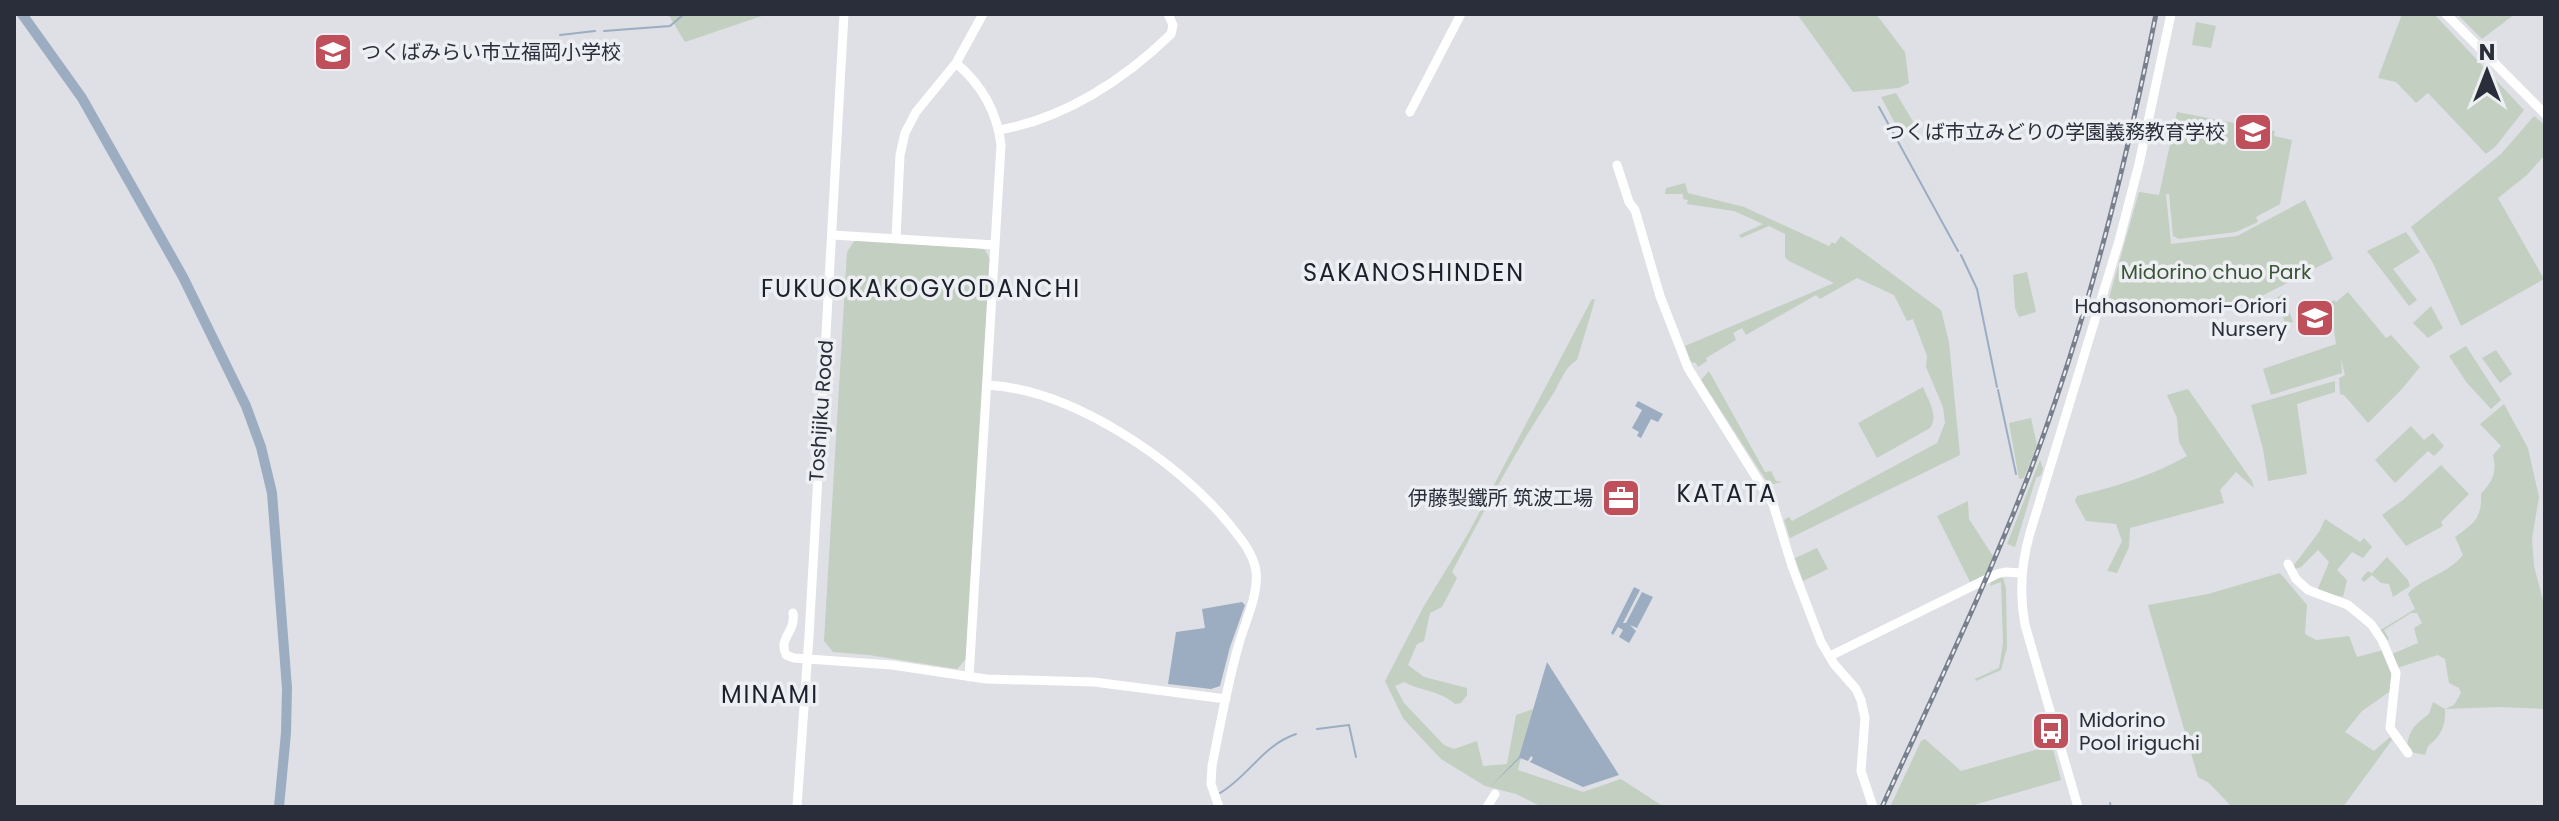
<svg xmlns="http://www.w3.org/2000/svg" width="2559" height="821" viewBox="0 0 2559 821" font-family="Poppins,'Noto Sans JP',sans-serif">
  <rect width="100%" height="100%" fill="#dee0e6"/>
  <!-- green -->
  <path fill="#c3cfc0" d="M668 14H768L685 42Z
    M1797 14H1876L1905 52 1909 83 1899 88 1853 92Z
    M2402 14H2434L2524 110 2496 146 2486 154 2428 93 2416 103 2396 82 2378 78Z
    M2457 14H2515L2482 39Z
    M2196 22 2216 26 2211 48 2192 45Z
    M1896 93 1915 125 1901 134 1952 230 1881 97Z
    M2177 112 2275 131 2274 136 2292 140 2280 204 2256 217 2258 222 2236 232 2179 239 2173 236 2169 194H2166L2171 244 2237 236 2305 200 2333 259 2256 299 2153 311 2109 298 2139 192 2159 195Z
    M2534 116 2545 125V155L2527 175 2498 198 2544 279 2461 326 2433 263 2411 227 2501 154Z
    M1685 183 1688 193 1744 207 1829 246 1832 242 1835 244 1841 236 1941 310 1949 342 1960 455 1790 538 1784 520 1789 517 1792 521 1937 443 1945 423 1943 407 1926 367 1927 356 1913 319 1907 321 1894 295 1857 278 1820 299 1816 295 1746 335 1742 328 1733 333 1736 340 1706 358 1707 361 1698 367 1696 363 1691 362 1685 346 1834 283 1789 261 1785 257V234L1769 226 1741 238 1739 235 1763 224 1734 211 1687 204 1688 200 1683 199V194H1665L1666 188Z
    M2406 232 2420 252 2393 269 2417 300 2409 306 2367 251Z
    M855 240 979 248 985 250 990 259 966 659 957 669 869 655 833 652 824 641 847 252Z
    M2027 272 2036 312 2019 317 2015 308 2013 275Z
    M2348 292 2386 338 2391 335 2420 367 2402 389 2368 423 2344 395 2340 394 2339 378 2345 375 2341 359 2342 373 2271 395 2263 369 2336 344 2334 330 2313 336 2308 330 2302 311 2319 300 2324 306 2334 300 2336 302Z
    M2283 294 2293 322 2285 324 2281 310 2263 315 2261 307Z
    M1592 299 1595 300 1577 360C1564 368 1561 381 1553 394 1515 451 1484 511 1452 572L1457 578 1442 607 1430 613 1424 641 1417 644 1408 665 1424 677 1467 688V695L1461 703 1455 704C1441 691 1421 691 1404 682L1395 686 1404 703 1444 745 1454 749 1477 741 1483 766 1507 764 1516 715 1533 709 1518 770 1583 792 1621 779 1664 807H1629L1626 805 1542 807 1516 794 1485 786 1441 759 1411 727 1403 718 1385 681 1424 606 1469 532Z
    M2431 306 2443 328 2428 338 2413 323Z
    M2466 346 2501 400 2491 409 2467 383 2449 356Z
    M2496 350 2512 374 2500 383 2482 358Z
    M1709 371 1765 472 1771 471 1776 481 1782 482 1769 485 1701 380Z
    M2335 381V392L2297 404 2307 474 2268 481 2263 449 2251 405Z
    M1923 387C1928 400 1939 415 1930 428L1877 458 1858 423Z
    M2188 389 2252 481 2254 488 2236 472 2220 490 2224 503 2130 528 2129 547 2117 573 2107 571 2122 541 2116 524 2086 521 2075 501 2077 496C2114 487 2154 475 2187 456L2179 442 2177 418 2167 395Z
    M2504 404 2528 448 2539 497 2532 539 2534 566 2545 608V709L2499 707 2445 709C2446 725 2441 737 2428 746L2425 755 2411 752 2407 747C2409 729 2416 724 2429 714L2433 702 2445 709 2454 705 2461 693 2459 688 2449 683 2445 659 2438 655 2397 668 2392 654 2418 643 2414 628 2422 623 2417 613H2411L2384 630 2389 639 2386 641 2379 631 2415 609 2408 594C2419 579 2447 575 2463 555L2455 537C2474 523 2482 519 2481 494 2493 480 2497 473 2493 455L2501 446 2480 424Z
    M2031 418 2037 445 2024 478 2019 479 2009 423Z
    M2411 426 2424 440 2433 433 2444 446 2434 456 2428 451 2395 483 2375 460Z
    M2040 460 2043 469 2041 475 2036 478 2015 547 2007 544Z
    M2441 465 2469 494 2441 522 2443 526 2406 546 2382 515 2403 500Z
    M1968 501 1969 519 1993 556 1985 575 1970 582 1937 516Z
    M2325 519 2360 542 2364 538 2372 547 2363 558 2352 552 2337 570 2347 580 2343 597 2317 591 2329 562 2318 550 2301 567 2295 569 2294 565 2319 532Z
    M1817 548 1828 569 1803 581 1795 558Z
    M2387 557 2408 580 2410 586 2393 597 2389 584 2381 583 2372 575 2364 582 2361 579 2368 571 2372 573Z
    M2280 573 2307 605 2305 634 2316 640 2349 636 2357 657 2383 650 2391 670 2392 690 2362 711 2345 732 2374 751 2390 737 2392 740 2343 807H2232L2209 783 2198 777 2148 605 2208 594Z
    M2001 577 2003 578 2006 588 2007 648 2001 670 1976 681 1975 679 1999 668 2003 643 2001 582 1990 586 1991 582Z
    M1925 739 1961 771 2052 745 2061 780 1967 807H1890L1921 741Z"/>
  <!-- water -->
  <path fill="#9cadc2" d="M1638 401 1663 414 1658 422 1651 419 1641 438 1637 436 1639 432 1632 428 1642 410 1635 406Z
    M1634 587 1640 590 1623 623H1626L1642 592 1653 597 1637 628 1630 625 1636 631 1629 643 1619 637 1623 630 1618 627 1613 635 1611 633Z
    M1242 602 1245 605 1230 647 1220 686 1211 689 1168 684 1176 632 1205 628 1202 609Z
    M1547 662 1619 775 1583 787 1530 762 1533 758 1531 756 1528 761 1520 758 1490 787 1519 757Z"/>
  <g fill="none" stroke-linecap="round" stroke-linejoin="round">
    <!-- stream -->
    <path stroke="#9cadc2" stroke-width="2" d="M604 31 670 26 684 14
      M560 35 595 31
      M1879 107 1958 251
      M1961 255 1977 289 1997 387
      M1998 390 2016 474
      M1317 729 1349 725 1356 757
      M1220 793C1248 777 1263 745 1296 734
      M2110 803 2111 807"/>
    <!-- river -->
    <path stroke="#9cadc2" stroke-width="10" d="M22 14 82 98 183 277 246 406 261 447 272 493 287 688 286 733 279 807"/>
    <!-- secondary -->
    <path stroke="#fff" stroke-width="9" d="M2446 14 2545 114
      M956 63C982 85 997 111 1001 145L969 677
      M1410 112 1461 14
      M999 130C1064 119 1125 79 1171 34L1173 25 1168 14
      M1617 165 1629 202 1635 210 1660 296 1688 368 1773 504 1792 566 1821 642 1834 664 1856 689 1861 700 1865 718 1861 771 1873 807
      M833 235 995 245
      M896 239 900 155 905 133 916 112 956 63 983 14
      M987 385C1071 389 1177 460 1229 524 1240 538 1253 552 1256 571 1259 595 1244 624 1238 647 1227 686 1220 726 1212 766L1211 784 1219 807
      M2288 564 2296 579 2308 590 2348 605 2371 624 2382 640 2396 673 2390 728 2408 753
      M793 613C796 633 778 637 786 655L794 658 892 665 986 679 1094 682 1226 699
      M1830 656 1997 574 2005 572 2021 573
      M797 807 809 636 844 14
      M1487 807 1495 794
      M2078 807 2025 625C2019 593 2021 564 2030 533L2119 241 2139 164 2171 14"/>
    <!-- rail casing -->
    <g stroke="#79808d" stroke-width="5">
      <path id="rail" d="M1882 807C1933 695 1987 584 2031 469 2087 321 2125 169 2156 14"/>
    </g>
    <!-- rail -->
    <use href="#rail" stroke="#edeff3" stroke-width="2" stroke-dasharray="6" stroke-linecap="butt"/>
  </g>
  <!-- icons -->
  <defs>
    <g id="school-square" transform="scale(2)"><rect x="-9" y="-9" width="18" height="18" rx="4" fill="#be4f5b" stroke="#edeff3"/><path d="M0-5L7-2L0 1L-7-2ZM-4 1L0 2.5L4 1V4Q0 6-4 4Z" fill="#fff"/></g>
    <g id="office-square" transform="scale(2)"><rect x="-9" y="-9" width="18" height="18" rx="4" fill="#be4f5b" stroke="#edeff3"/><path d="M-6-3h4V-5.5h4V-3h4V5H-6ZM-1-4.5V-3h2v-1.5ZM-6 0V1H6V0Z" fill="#fff"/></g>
    <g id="bus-square" transform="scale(2)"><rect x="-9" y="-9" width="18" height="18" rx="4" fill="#be4f5b" stroke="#edeff3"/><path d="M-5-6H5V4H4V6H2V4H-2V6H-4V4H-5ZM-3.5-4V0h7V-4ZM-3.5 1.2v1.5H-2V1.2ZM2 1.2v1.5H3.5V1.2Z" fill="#fff"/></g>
  </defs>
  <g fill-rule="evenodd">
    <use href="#school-square" x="333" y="52"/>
    <use href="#school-square" x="2253" y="132"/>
    <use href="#school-square" x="2315" y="318"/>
    <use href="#office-square" x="1621" y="498"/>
    <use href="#bus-square" x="2051" y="731"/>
  </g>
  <g text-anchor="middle" stroke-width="7" stroke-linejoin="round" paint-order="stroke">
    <!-- poi labels -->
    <g font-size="20" fill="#292e3a" stroke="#edeff3" text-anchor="end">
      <text x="361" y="59" text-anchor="start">つくばみらい市立福岡小学校</text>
      <text x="2225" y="139">つくば市立みどりの学園義務教育学校</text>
      <text x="2287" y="313">Hahasonomori-Oriori<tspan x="2287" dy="23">Nursery</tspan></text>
      <text x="1593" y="505">伊藤製鐵所 筑波工場</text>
      <text x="2079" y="727" text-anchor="start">Midorino<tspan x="2079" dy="23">Pool iriguchi</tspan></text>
    </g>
    <!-- park labels -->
    <g font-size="20" fill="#3c5538" stroke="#edeff3">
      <text x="2216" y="279">Midorino chuo Park</text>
    </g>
    <!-- street labels -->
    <g font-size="20" fill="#292e3a" stroke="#edeff3">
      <text transform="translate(821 411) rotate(-86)" y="7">Toshijiku Road</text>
    </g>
    <!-- quarter labels -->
    <g font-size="24" letter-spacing="2" fill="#1b202b" stroke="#edeff3">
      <text x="1414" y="281">SAKANOSHINDEN</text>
      <text x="921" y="297">FUKUOKAKOGYODANCHI</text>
      <text x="1727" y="502">KATATA</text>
      <text x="770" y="703">MINAMI</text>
    </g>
  </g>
  <!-- border -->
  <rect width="2559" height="821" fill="none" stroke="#292e3a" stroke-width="32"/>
  <!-- north arrow -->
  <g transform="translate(2487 72)" stroke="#edeff3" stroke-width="6" paint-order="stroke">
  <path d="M0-6L14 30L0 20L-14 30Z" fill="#292e3a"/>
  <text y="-12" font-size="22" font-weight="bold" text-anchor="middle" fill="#292e3a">N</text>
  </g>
</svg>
